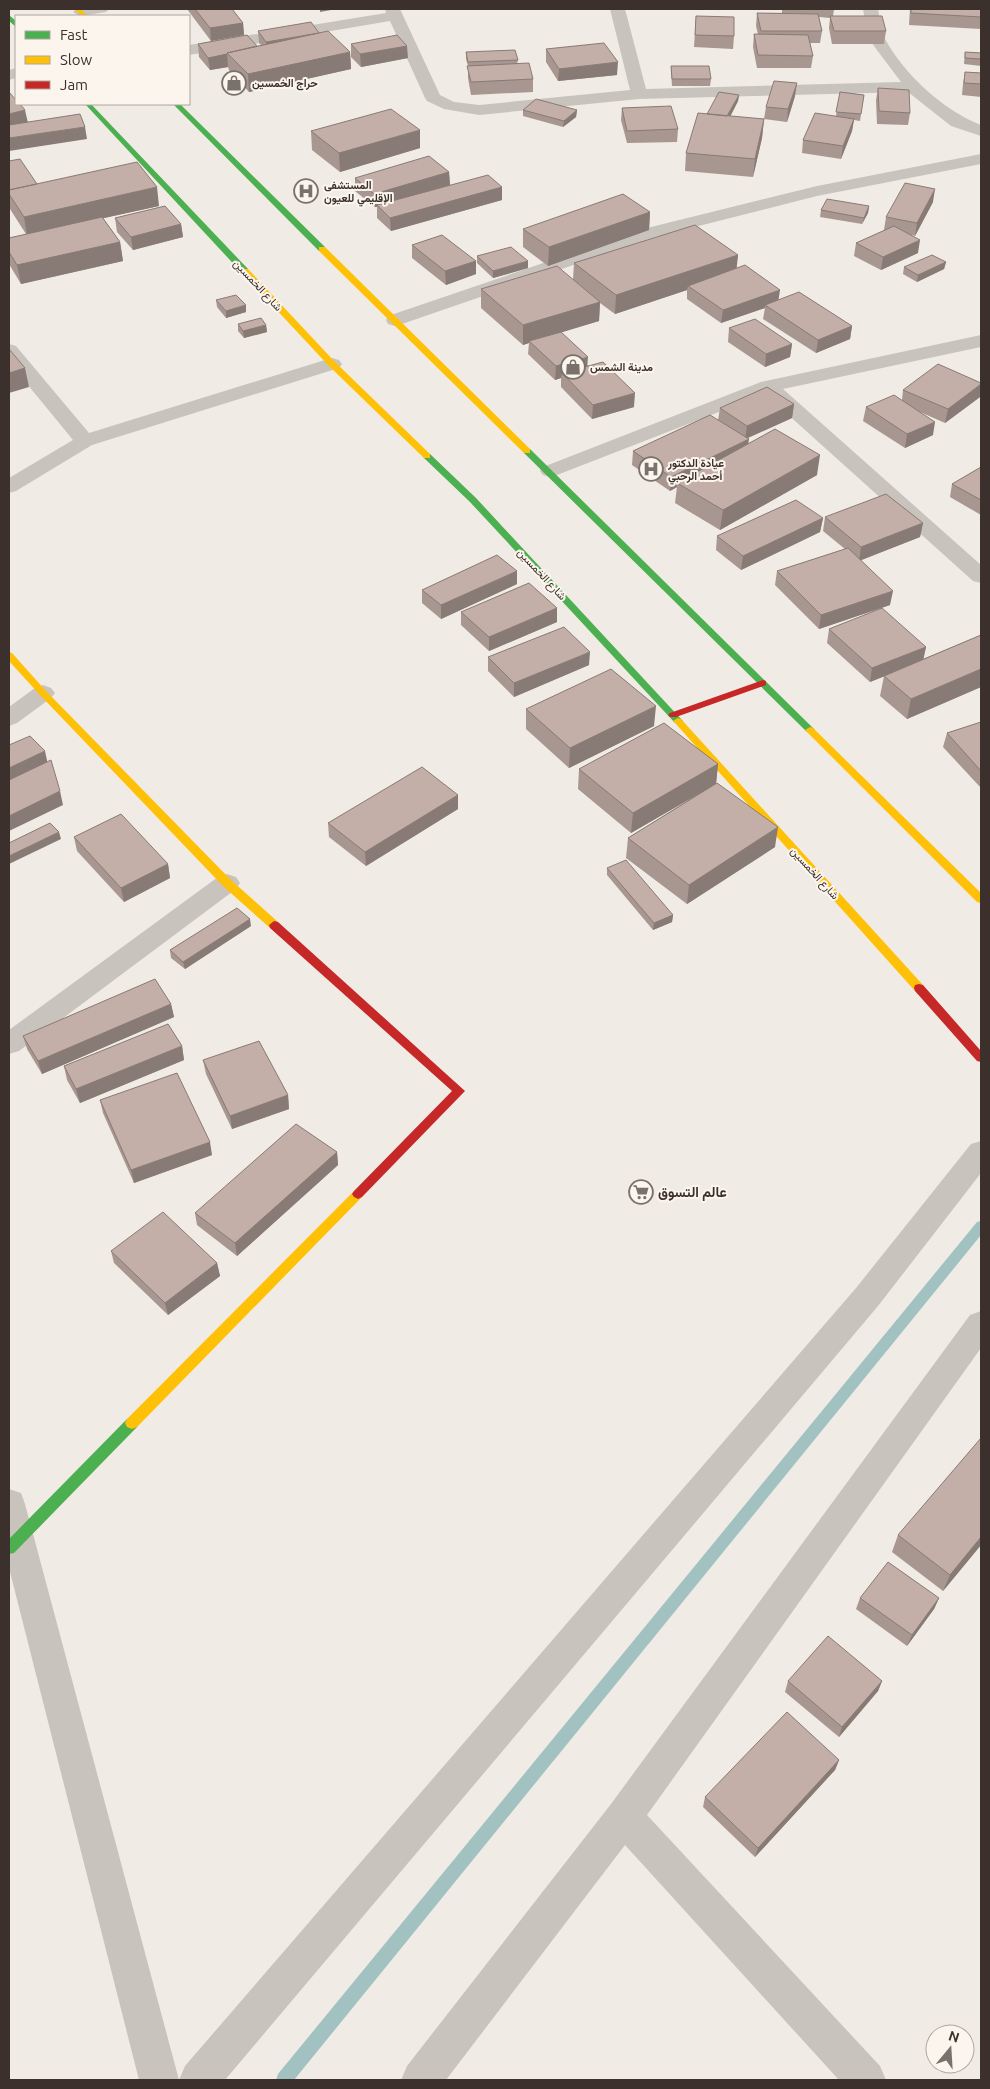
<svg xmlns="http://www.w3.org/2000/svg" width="990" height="2089" viewBox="0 0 990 2089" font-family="Ubuntu,Vazirmatn,sans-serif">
  <rect width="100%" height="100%" fill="#f0ebe5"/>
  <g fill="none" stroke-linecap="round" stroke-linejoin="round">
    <!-- stream -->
    <path fill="#a1c2c1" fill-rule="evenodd" d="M981 1221V1235L294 2080H276L278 2074 977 1222Z"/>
    <!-- street -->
    <path fill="#c9c3be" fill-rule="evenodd" d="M76 9H109L106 12 80 16 73 12Z
      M385 9H400L440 95 454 102 479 105 630 90 610 9H625L646 89 901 82 868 38 863 9H878C880 18 880 31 885 39 904 74 944 111 981 125V136L951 126 908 92 639 99 479 115 444 109 427 101 425 98 390 21 189 55V45L386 13Z
      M16 68V78L9 80V70Z
      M981 154V164L817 196 655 237 402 324 395 326 388 324 386 320 388 316 643 229 817 186Z
      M981 335V347L783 389 981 565V583L973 581 765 394 557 475 550 477 543 475 540 471 543 467 761 382Z
      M9 344 16 346 89 433 325 360 332 358 339 360 342 364 339 368 92 445 16 491 9 493V478L73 440 9 362Z
      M43 685 51 688 55 693 51 698 17 723 9 726V707L35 688Z
      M227 874 236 877 240 883 236 889 19 1051 9 1054V1030L218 877Z
      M981 1141V1173L878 1306 225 2080H179L185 2066 856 1288 971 1144Z
      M981 1311V1348L647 1815 880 2066 886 2080H839L625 1845 446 2080H401L407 2066 611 1804 970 1315Z
      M9 1489 21 1493 25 1504 179 2080H139L9 1568Z"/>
    <!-- fast -->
    <path fill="#4caf50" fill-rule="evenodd" d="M9 15 16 21V27L9 21Z
      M85 104H91L248 269V273H242Z
      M173 104H180L325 247V251H319Z
      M527 448 530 449 813 728 815 730 813 732H807L524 453 523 451Z
      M427 453 430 454 476 498 681 719 683 721 681 723H675L470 502 424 458 423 456Z
      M132 1417 137 1419 139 1423 137 1427 14 1553 9 1554V1539L127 1419Z"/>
    <!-- slow -->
    <path fill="#ffc107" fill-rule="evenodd" d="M74 9H80L88 16H82Z
      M319 247H325L530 449V453H524L319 251Z
      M242 269H248L335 362 430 454V458H424L329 366 242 273Z
      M9 652 12 653 46 691 231 880 278 922 279 925 278 928H270L223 886 40 695 9 661Z
      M678 718 681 719 923 985 924 988 923 991H915L675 723 673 721Z
      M810 727 813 728 981 893V903L977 902 805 730Z
      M358 1189 362 1191 364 1194 362 1197 137 1427 132 1429 127 1427 125 1423 127 1419 354 1191Z"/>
    <!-- jam -->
    <path fill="#c62828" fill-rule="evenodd" d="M763 680 766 681V685L676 717H670L668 715 670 713Z
      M274 921 278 922 465 1091 362 1197 358 1199 354 1197 352 1194 354 1191 452 1091 270 928 269 925Z
      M919 984 923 985 981 1051V1062L977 1061 915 991 914 988 915 985Z"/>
  </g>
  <!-- wall -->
  <path fill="#a89690" d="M187 9H232L243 23 244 35 211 41Z
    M782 9H834L833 16 886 31 884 44H832L829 28 830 18 819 17 822 31 820 43H810L813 56 811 68H757L753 47 754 34H758L756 26 757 13H782Z
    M910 9H981V29L909 25Z
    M696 16 734 36 733 49 694 47Z
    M258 31 319 33 350 52 351 69 249 92 229 70 228 67 210 70 199 57 198 44 257 46 261 45 259 43Z
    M351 44 408 58 361 67 351 57Z
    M546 49 617 75 558 81 546 62Z
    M466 52 518 60 517 64 533 79V92L471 95 468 78V66L466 59Z
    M965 52 981 53V66L964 64Z
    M671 66 711 79 710 86H672L671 72Z
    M965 72 981 73V97L962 95 963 84Z
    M878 88 910 113 908 125 877 124 876 100Z
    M840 92 864 95 860 121 854 120 852 131 841 159 802 153 803 140 836 116Z
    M739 95 738 101 730 116 764 119 762 138 753 177 685 171 686 153 707 114Z
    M795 96 787 122 764 119 766 107Z
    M622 108 678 129 677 142 627 143 621 120Z
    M523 110H577L576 117 563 127 523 116Z
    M311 131 420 148 340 172 312 150Z
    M9 161 37 184 159 206 103 218 120 242 123 261 21 284 9 264V238L26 234 10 209 9 203Z
    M449 172 450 185 427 192 502 187V200L391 231 377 218V207H375L355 191V178Z
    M933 202 915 236 912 235 918 253 881 270 854 256 856 243 885 230H884L886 217Z
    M869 206 868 213 862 224 820 217 821 210Z
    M650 212 649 230 548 266 523 247V229Z
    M115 218 181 224 183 237 133 250 117 232Z
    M412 245 476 261V274L446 285 412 258Z
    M738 255 736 268 779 300 852 326 850 339 816 353 763 319 765 308 721 323 687 299V290L615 314 600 303 599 321 561 332 588 366 634 407 592 419 561 387V378L555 380 528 354 529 343 523 345 481 308V289L573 280 574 263Z
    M477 256 528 268 493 278 477 263Z
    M946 262 944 269 917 282 903 274 904 267Z
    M216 300 246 312 226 318 217 307Z
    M238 324 266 325 267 332 244 338 238 331Z
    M729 328 792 344 790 357 765 367 728 342Z
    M903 390 980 397 945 423 920 412 933 435 905 448 863 421 866 407 902 400Z
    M794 404 792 418 748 438V444L817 475 720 530 675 503 677 487 670 491 632 465 633 451 718 420 720 408Z
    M981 467V515L950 497 952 484Z
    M825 517 923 523 920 537 861 560 890 605 819 629 775 585 777 571 845 549 823 531Z
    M823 518 820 532 741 570 716 550 717 536Z
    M517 584 441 619 422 603V590Z
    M557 608V622L489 651 461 625V612Z
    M829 629 926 647 923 659 981 635V687L907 719 880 696 884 676 870 682 827 643Z
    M488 657 589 665 514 697 488 671Z
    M526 709 654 726 569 768 526 729Z
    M981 722V788L943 747 947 733Z
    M718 764 716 784 775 847 687 904 626 858 628 838 703 791 631 833 578 789 579 769Z
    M458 795V809L366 866 329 837 328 823Z
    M74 837 168 864 170 878 124 902 77 851Z
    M607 868 673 915 672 922 653 930 607 875Z
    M251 926 185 969 171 958 170 950Z
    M171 1004 174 1017 42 1074 27 1049 23 1036Z
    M182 1046 184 1060 80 1103 67 1080 64 1066Z
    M203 1060 288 1095 289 1109 232 1129 206 1074Z
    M100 1100 212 1155 134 1183 103 1113Z
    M337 1152 338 1165 237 1256 197 1225 195 1213Z
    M111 1251 217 1263 220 1276 168 1315 114 1263Z
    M898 1535 981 1545 943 1591 892 1552Z
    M860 1598H939L934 1609 907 1646 856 1609Z
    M788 1681H882L878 1691 839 1737 785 1692Z
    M839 1760 835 1770 755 1857 703 1807 705 1797Z"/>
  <!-- shaded-wall -->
  <path fill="#887a75" d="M320 9H331V10L320 12Z
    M243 23 244 35 211 41 210 28Z
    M320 34 267 55 266 42Z
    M407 46 408 58 361 67 360 54Z
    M350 52 351 69 249 92 248 74Z
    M227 54 228 67 210 70 208 58Z
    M618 62 617 75 558 81 559 69Z
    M797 83 795 96 787 122 788 109Z
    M739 95 738 101 726 125V118Z
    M25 110 28 123 9 127V114Z
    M577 110 576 117 563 127 564 121Z
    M764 119 762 138 753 177 755 159Z
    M854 119 852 131 841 159 843 146Z
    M85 127 87 139 9 151V138Z
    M420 130V148L340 172 339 153Z
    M449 172 450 185 378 206 377 205V207H375L374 194Z
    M157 187 159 206 27 235 24 217Z
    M502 187V200L391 231 390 218Z
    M935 189 933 202 915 236 917 223Z
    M869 206 868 213 862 224 864 218Z
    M650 212 649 230 548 266 549 247Z
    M181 224 183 237 133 250 131 237Z
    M920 240 918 253 881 270 883 257Z
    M120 242 123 261 21 284 17 265Z
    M738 255 736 274 688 286 687 290 615 314 616 295Z
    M476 261V274L446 285 445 271Z
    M528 261V268L493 278V271Z
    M946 262 944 269 917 282 918 275Z
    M780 290 778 303 765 305V308L721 323 723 310Z
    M600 302 599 321 530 342 529 341V343L523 345V325Z
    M246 305V312L226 318V311Z
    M266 325 267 332 244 338 243 331Z
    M852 326 850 339 816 353 818 340Z
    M792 344 790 357 765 367 766 354Z
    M588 357 587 370 562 373 561 378 555 380 556 366Z
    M25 368 29 387 9 393V373Z
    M981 384 980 397 945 423 948 409Z
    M635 393 634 407 592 419 593 405Z
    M794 404 792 418 745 439 747 426Z
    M935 422 933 435 905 448 907 434Z
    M749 439 747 453 677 483V487L670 491 671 477Z
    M820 455 817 475 720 530 723 510Z
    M823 518 820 532 741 570 743 556Z
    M923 523 920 537 859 561 861 547Z
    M517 571V584L441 619V605Z
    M893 591 890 605 819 629 821 615Z
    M557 608V622L489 651V637Z
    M926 647 923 661 870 682 872 668Z
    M590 652 589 665 514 697V683Z
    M981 669V687L907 719 911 699Z
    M656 706 654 726 569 768 570 748Z
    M45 751 48 765 9 783V768Z
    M718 764 716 784 631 833 633 813Z
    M60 791 63 805 9 831V816Z
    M458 795V809L366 866 365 852Z
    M778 827 775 847 687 904 689 885Z
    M59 832 61 839 9 864V856Z
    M168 864 170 878 124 902 121 888Z
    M673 915 672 922 653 930 654 923Z
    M250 919 251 926 185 969 183 962Z
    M171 1004 174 1017 42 1074 38 1061Z
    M182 1046 184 1060 80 1103 76 1089Z
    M288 1095 289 1109 232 1129 230 1116Z
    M210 1142 212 1155 134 1183 131 1170Z
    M337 1152 338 1165 237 1256 235 1243Z
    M217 1263 220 1276 168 1315 165 1303Z
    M981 1537V1545L943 1591 950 1575Z
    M939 1598 934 1609 907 1646 912 1635Z
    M882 1681 878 1691 839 1737 842 1727Z
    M839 1760 835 1770 755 1857 758 1848Z"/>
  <!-- building -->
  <path fill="#c3afa7" stroke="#887a75" d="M195 9H232L243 23 210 28Z
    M911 9H981V17L911 13Z
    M757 13 818 14 822 31H761Z
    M696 16 734 17V36L695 35Z
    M830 16H882L886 31H834Z
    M311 22 319 33 266 42 258 31Z
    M328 31 350 52 248 74 227 53Z
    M754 34 808 35 813 56 758 55Z
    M247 35 257 46 227 53V54L208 58 198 44Z
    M397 35 407 46 360 54 351 44Z
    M604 43 618 62 559 69 546 49Z
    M515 50 518 60 468 62 466 52Z
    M965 52 981 53V59L965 58Z
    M529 63 533 79 471 82 467 66Z
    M671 66H709L711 79H672Z
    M965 72 981 73V84L964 83Z
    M774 81 797 83 788 109 766 107Z
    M878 88 909 90 910 113 879 111Z
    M9 92 16 100V104H20L25 110 9 114Z
    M719 92 739 95 727 116 707 114Z
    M840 92 864 95 861 114 836 112Z
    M536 99 577 110 564 121 523 110Z
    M671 106 678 129 627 131 622 108Z
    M391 109 420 130 339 153 311 131Z
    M698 113 764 119 755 159 686 153Z
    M815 113 854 119 843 146 803 140Z
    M80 114 85 127 9 138V125Z
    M429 156 449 172 374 194 355 178Z
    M20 159 37 184 9 190V161Z
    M137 162 157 187 24 217 9 194V190Z
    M488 175 502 187 390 218 377 205Z
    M905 183 935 189 917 223 886 217Z
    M623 194 650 212 549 247 523 229Z
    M827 199 869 206 864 218 821 210Z
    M165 206 181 224 131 237 115 218Z
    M102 217 120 242 17 265 9 252V238Z
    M695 225 738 255 616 295 574 263Z
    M894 226 920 240 883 257 856 243Z
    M442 235 476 261 445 271 412 245Z
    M511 247 528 261 493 271 477 256Z
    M932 255 946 262 918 275 904 267Z
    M745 265 780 290 723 310 688 286Z
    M557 266 600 302 523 325 481 289Z
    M799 292 852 326 818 340 765 305Z
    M236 295 246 305 226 311 216 300Z
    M261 318 266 325 243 331 238 324Z
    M755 319 792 344 766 354 729 328Z
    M561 332 588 357 556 366 529 341Z
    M9 349 25 368 9 373Z
    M603 362 635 393 593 405 562 373Z
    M938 364 981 383V384L948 409 903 390Z
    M767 387 794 404 747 426 720 408Z
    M894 395 935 422 907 434 866 407Z
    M710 415 749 439 671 477 633 451Z
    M775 429 820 455 723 510 677 483Z
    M981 467V500L952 484Z
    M886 494 923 523 861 547 825 517Z
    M796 500 823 518 743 556 717 536Z
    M848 548 893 591 821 615 777 571Z
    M497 555 517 571 441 605 422 590Z
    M529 583 557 608 489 637 461 612Z
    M882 608 926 647 872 668 829 629Z
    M564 627 590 652 514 683 488 657Z
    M981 635V669L911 699 884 676Z
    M611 669 656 706 570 748 526 709Z
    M981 722V771L947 733Z
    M664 723 718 764 633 813 579 769Z
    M30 736 45 751 9 768V745Z
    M51 760 60 791 9 816V780Z
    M422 767 458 795 365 852 328 823Z
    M717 783 778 827 689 885 628 838Z
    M121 814 168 864 121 888 74 837Z
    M50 823 59 832 9 856V843Z
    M626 860 673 915 654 923 607 868Z
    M237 908 250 919 183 962 170 950Z
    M155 979 171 1004 38 1061 23 1036Z
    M168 1024 182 1046 76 1089 64 1066Z
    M259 1041 288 1095 230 1116 203 1060Z
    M177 1073 210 1142 131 1170 100 1100Z
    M296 1124 337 1152 235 1243 195 1213Z
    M163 1212 217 1263 165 1303 111 1251Z
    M981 1438V1537L950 1575 898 1535Z
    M888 1562 939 1598 912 1635 860 1598Z
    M828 1636 882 1681 842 1727 788 1681Z
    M787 1712 839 1760 758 1848 705 1797Z"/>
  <!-- icons -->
  <defs>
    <g id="shop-ring" transform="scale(1.25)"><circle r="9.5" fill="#fbf5ee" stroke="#7a716c" stroke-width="1.5"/><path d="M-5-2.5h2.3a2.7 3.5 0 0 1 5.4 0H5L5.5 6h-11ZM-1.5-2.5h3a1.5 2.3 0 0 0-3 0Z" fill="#7a716c"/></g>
    <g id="hospital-ring" transform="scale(1.25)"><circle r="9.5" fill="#fbf5ee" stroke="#7a716c" stroke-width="1.5"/><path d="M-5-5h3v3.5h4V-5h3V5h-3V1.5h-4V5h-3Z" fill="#7a716c"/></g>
    <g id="supermarket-ring" transform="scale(1.25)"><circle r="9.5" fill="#fbf5ee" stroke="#7a716c" stroke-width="1.5"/><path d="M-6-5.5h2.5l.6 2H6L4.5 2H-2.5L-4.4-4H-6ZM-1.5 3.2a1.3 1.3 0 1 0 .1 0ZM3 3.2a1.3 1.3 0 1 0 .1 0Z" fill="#7a716c"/></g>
  </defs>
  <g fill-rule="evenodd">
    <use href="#shop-ring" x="234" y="83"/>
    <use href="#hospital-ring" x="306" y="191"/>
    <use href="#shop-ring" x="573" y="367"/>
    <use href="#hospital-ring" x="651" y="469"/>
    <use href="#supermarket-ring" x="641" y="1192"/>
  </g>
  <g text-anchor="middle" stroke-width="4" stroke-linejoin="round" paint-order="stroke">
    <!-- far-poi labels -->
    <g font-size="11" font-weight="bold" fill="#3b302b" stroke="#fbf5ee" text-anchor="start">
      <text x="252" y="87">حراج الخمسين</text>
      <text x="324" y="189">المستشفى<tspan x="324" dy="13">الإقليمي للعيون</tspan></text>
      <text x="590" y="371">مدينة الشمس</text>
      <text x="668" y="467">عيادة الدكتور<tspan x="668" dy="13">أحمد الرحبي</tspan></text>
    </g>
    <!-- far-street labels -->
    <g font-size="11" fill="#3b302b" stroke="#fbf5ee">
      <text transform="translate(258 285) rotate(47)" y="4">شارع الخمسين</text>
      <text transform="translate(542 574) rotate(47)" y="4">شارع الخمسين</text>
      <text transform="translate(815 873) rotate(48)" y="4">شارع الخمسين</text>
    </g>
    <!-- poi labels -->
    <g font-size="14" font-weight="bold" fill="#3b302b" stroke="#fbf5ee" text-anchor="start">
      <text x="658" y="1197">عالم التسوق</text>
    </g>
  </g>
  <!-- border -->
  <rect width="990" height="2089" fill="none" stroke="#3b302b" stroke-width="20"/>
  <!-- legend -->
  <rect x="15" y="15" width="175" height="90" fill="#fbf5ee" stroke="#aea6a0"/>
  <rect x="25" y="31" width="25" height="8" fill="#4caf50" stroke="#aea6a0"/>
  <text x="60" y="40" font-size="15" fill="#3b302b">Fast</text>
  <rect x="25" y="56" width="25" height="8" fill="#ffc107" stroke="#aea6a0"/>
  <text x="60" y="65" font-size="15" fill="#3b302b">Slow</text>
  <rect x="25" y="81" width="25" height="8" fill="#c62828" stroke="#aea6a0"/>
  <text x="60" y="90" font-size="15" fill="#3b302b">Jam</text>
  <!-- north arrow -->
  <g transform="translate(950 2049) rotate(18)"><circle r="24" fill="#fbf5ee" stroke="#aea6a0"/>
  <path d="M0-4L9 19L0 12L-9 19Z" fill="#7a716c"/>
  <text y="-8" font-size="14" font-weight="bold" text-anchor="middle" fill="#3b302b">N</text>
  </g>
</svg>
